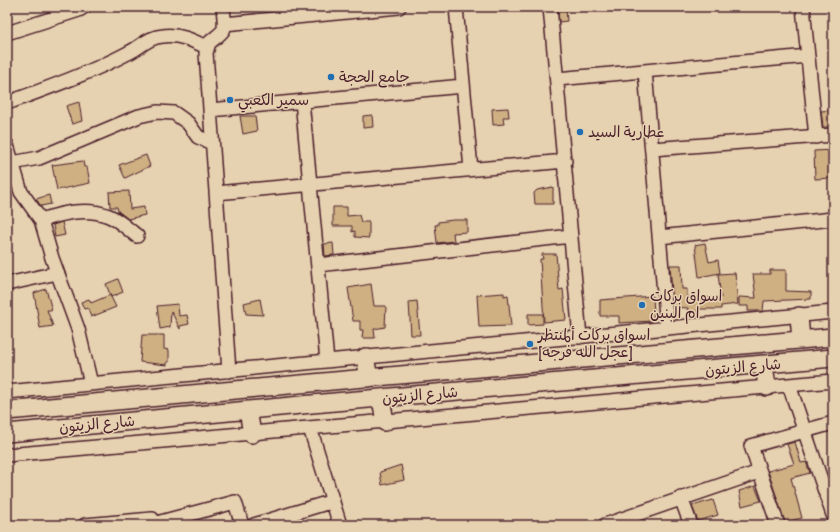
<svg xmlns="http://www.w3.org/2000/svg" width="840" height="532" viewBox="0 0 840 532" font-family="Itim,'Playpen Sans Arabic',sans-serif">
  <rect width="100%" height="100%" fill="#e6d1b0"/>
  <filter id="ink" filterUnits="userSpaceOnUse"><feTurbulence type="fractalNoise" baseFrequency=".025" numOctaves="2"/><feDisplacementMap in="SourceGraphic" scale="8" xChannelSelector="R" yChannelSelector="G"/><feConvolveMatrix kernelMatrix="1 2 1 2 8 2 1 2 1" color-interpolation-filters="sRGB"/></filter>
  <g filter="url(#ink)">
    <!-- building -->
    <path fill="#ceb083" stroke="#4a1f2b" d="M566 9 567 21 559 22 558 10Z
      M79 102 82 121 72 124 66 106Z
      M508 108 509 117H503L504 124 493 125 492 109Z
      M833 110V127H823L821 111Z
      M372 115 373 127 363 128V116Z
      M240 116H255L257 131 243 134Z
      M833 150V178L815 179 814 151Z
      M146 155 150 166 125 178 119 165Z
      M83 161 84 167H87L90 183 57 190 52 165Z
      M553 187V204H535L534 193 537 190Z
      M129 191 130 209 144 207 145 215 128 219 118 211 117 207H110L109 192Z
      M49 195 51 204 41 206 36 199Z
      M333 207H347V216L359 215 361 222H369V238L355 237V231L352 232V226H333Z
      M453 220H467V232L453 233 454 241 437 243 435 225H438V222Z
      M62 222 65 235 55 237 53 225Z
      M333 243 334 255 325 256 324 244Z
      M705 243 709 262 718 260 720 273 699 277 695 245Z
      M542 254H556L559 290 563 289 566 320 544 322 540 259H543Z
      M670 265H681L682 289H687V297L721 298 718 274 735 273 738 304 721 306V309H697V313L687 312 688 308 673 307Z
      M770 270H786V291L811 292V299L764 301 763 311H748V306H739V297L756 298 753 274H770Z
      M118 279 123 292 111 297 106 284Z
      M371 284 374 306H386L385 327 374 329 375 338H362L363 330H360V321H353L348 288Z
      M46 289 52 310H47L53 326 40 328 34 293Z
      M504 293V296L508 295 511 326 479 327 477 295Z
      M110 295 116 307 91 317 88 308 84 309 81 302 89 299 91 303Z
      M653 296 654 314 652 321 619 323V316H600V300Z
      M260 299 263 315 246 314 244 303Z
      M417 301 420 335H411L409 302Z
      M178 304 179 316 187 315 189 324 180 326V329L171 311 170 327 160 329 157 306Z
      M528 314H543V324L528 325Z
      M142 335H164V349L169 350V362H167V365L140 362Z
      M795 442 801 463 806 462 810 473 791 478 802 518 785 522 768 471 794 464 787 444Z
      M401 465 404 480 382 485 380 472Z
      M755 486 761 501 742 506 739 491Z
      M713 500 718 515 698 521 692 506Z"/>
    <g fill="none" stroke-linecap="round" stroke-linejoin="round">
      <!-- minor casing -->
      <g stroke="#4a1f2b" stroke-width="16">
        <path id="minor" d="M223 7C225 33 228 27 209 43L206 53 229 371
          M456 7 471 169
          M550 7 580 337
          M803 7 816 137
          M224 24 399 7
          M7 33 79 10 84 7
          M645 71 667 328
          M557 79 808 56
          M302 101 327 361
          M7 103C48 88 90 73 128 53 141 47 148 37 163 36 179 34 192 40 206 47
          M210 110 463 86
          M7 145 21 192 41 220 52 258 78 329 91 384
          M652 149 833 135
          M7 164 39 158 139 116 157 112 174 113 188 123 198 137 212 143
          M216 193 565 161
          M41 220C63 213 87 207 109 216 119 220 129 230 137 236
          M659 237 833 219
          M318 265 571 236
          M7 284 57 273
          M789 385 833 515
          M7 392 833 312
          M310 428 340 525
          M7 455 833 381
          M681 498 691 525
          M153 524 235 502 242 525
          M85 525 152 519 154 525
          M254 525 333 501
          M605 525 759 472
          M778 525 751 446 833 423"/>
      </g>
      <!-- major casing -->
      <g stroke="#4a1f2b" stroke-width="20">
        <path id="major" d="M799 316 801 340
          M365 357 369 378
          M764 365 767 387
          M381 398 385 422
          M248 410 252 434
          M7 411C282 384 558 362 833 337
          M7 433 312 404 833 358"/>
      </g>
      <!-- minor -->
      <use href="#minor" stroke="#e6d1b0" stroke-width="13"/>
      <!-- major -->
      <use href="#major" stroke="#e6d1b0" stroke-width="17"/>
    </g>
  </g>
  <!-- markers -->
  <g fill="#1f6fb2" stroke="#e6d1b0" stroke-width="1.5">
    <circle cx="331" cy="77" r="4"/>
    <circle cx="230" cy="100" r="4"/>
    <circle cx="580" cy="132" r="4"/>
    <circle cx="642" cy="305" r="4"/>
    <circle cx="530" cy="344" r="4"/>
  </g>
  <g text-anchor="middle" stroke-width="3" stroke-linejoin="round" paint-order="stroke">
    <!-- poi labels -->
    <g font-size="15" fill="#4a1f2b" stroke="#e6d1b0" text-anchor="start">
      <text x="339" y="82">جامع الحجة</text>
      <text x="238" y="105">سمير الكعبي</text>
      <text x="588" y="137">عطارية السيد</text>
      <text x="650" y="301">اسواق بركات<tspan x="650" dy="17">ام البنين</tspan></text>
      <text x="538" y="340">اسواق بركات ألمنتظر<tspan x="538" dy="17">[عجل الله فرجه]</tspan></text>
    </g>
    <!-- street labels -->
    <g font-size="15" fill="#4a1f2b" stroke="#e6d1b0">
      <text transform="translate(743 367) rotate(-5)" y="5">شارع الزيتون</text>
      <text transform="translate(420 395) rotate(-5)" y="5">شارع الزيتون</text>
      <text transform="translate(97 424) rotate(-5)" y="5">شارع الزيتون</text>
    </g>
  </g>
  <!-- margin -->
  <rect width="840" height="532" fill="none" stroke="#e6d1b0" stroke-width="24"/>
  <rect x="12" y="12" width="816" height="508" fill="none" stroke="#4a1f2b" stroke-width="1.5" filter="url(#ink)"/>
</svg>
